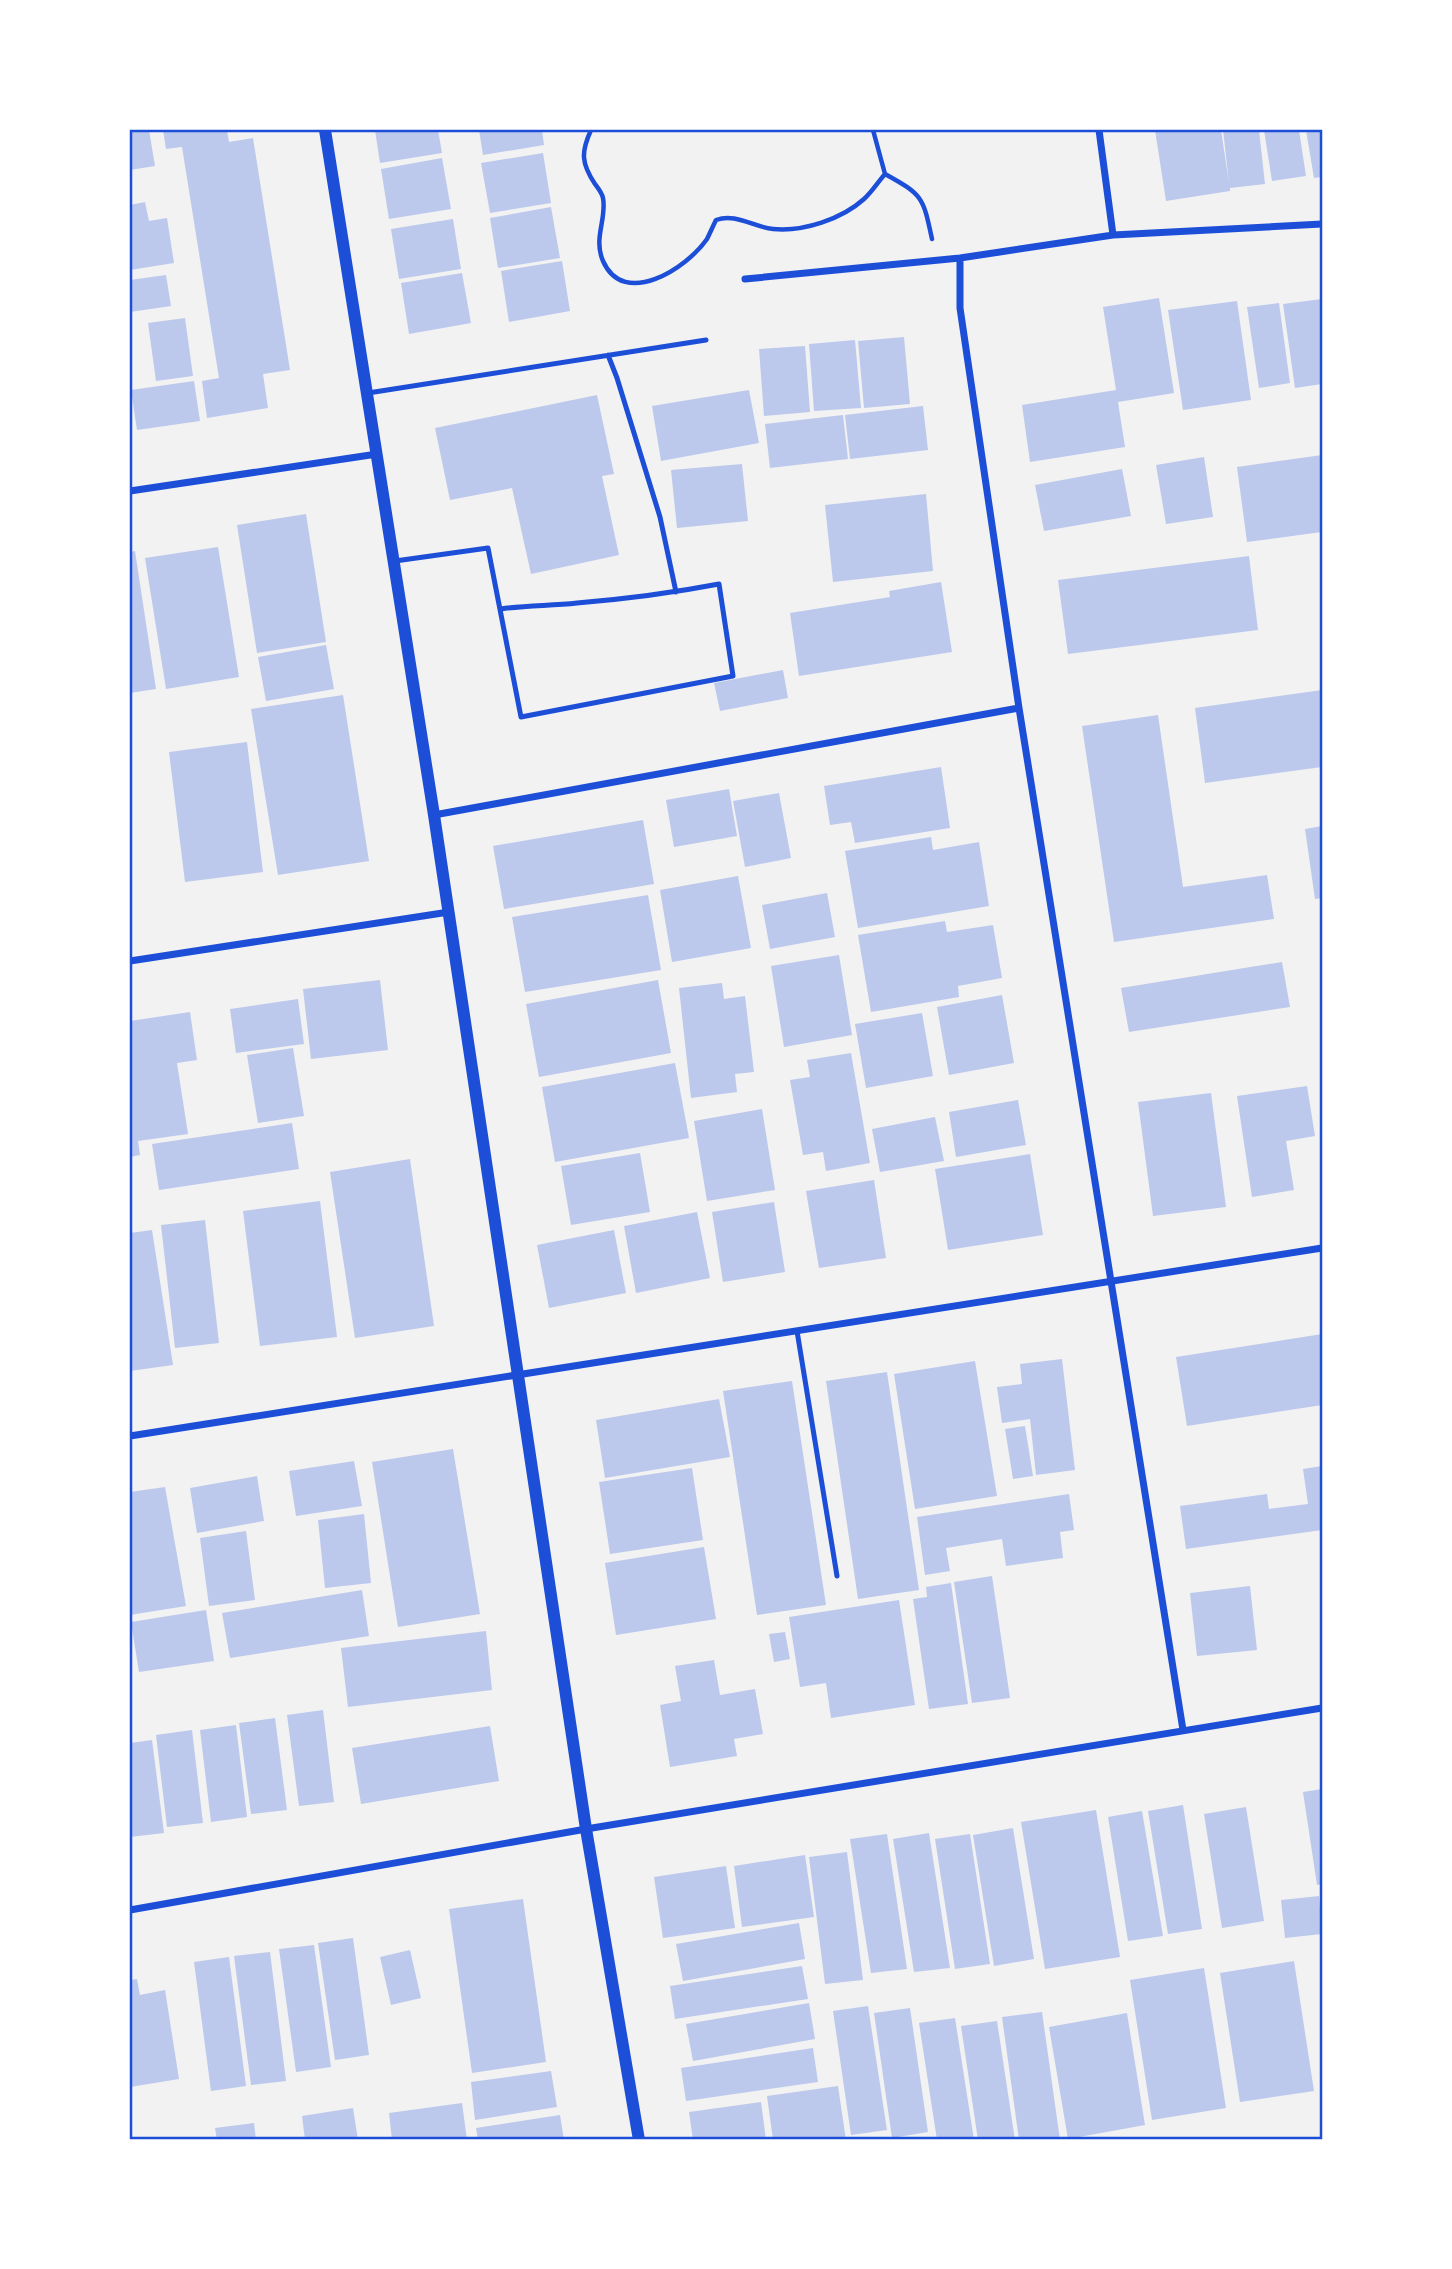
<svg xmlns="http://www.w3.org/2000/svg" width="1452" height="2269" viewBox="0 0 1452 2269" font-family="Montserrat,sans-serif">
  <rect width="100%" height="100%" fill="#f2f2f2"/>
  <!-- building -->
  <path fill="#bdc9ec" d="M130 130H149L155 166 130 170Z
    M163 130H227L229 142 253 138 290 370 263 374 268 408 207 418 202 381 219 378 182 147 166 149Z
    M375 130H438L442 153 380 163Z
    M479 130H542L544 145 483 155Z
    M1155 130H1221L1229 183 1223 130H1259L1265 184 1230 188V191L1166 201Z
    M1264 130H1299L1306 176 1272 181Z
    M1306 130H1322V177L1314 178Z
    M543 153 551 203 490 213 481 163Z
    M442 158 451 209 389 219 381 169Z
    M145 202 149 221 167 218 174 263 130 270V205Z
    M551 207 560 258 498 268 490 218Z
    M453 219 461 269 399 279 391 229Z
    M562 261 570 311 509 322 501 271Z
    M462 273 471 323 409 334 401 283Z
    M166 275 171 306 130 312V280Z
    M1159 298 1174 393 1118 402 1125 447 1030 462 1022 405 1116 390 1103 307Z
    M1322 299V384L1295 388 1283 304Z
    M1237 301 1251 400 1183 410 1168 310Z
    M1279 303 1290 383 1259 388 1247 307Z
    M185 318 193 376 156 381 148 323Z
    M904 337 910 404 864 408 858 341Z
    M855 340 861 408 814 411 809 344Z
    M805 346 810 412 764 416 759 349Z
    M194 381 200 421 137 430 131 390Z
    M749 390 759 443 661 461 652 406Z
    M597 395 614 474 602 476 619 555 531 574 512 488 450 500 435 428Z
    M923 406 928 450 850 459 845 415Z
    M843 415 848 459 770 468 765 424Z
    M1322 455V532L1247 542 1237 467Z
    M1204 457 1213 517 1166 524 1156 465Z
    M742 464 748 521 677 528 671 470Z
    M1122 469 1131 516 1044 531 1035 485Z
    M926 494 933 571 833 582 825 505Z
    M306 514 326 642 257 653 237 525Z
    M218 547 239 677 166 689 145 558Z
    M135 551 156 689 130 693V552Z
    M1249 556 1258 630 1068 654 1058 580Z
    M941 582 952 652 799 676 790 613 890 597 889 591Z
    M326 645 334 689 266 701 258 657Z
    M783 670 788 698 720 711 714 683Z
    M1322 690V767L1205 783 1195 708Z
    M343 695 369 861 278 875 251 709Z
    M1158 715 1183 887 1267 875 1274 919 1114 942 1082 726Z
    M247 742 263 872 185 882 169 752Z
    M941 767 950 828 855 843 851 822 830 825 824 786Z
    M729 789 737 836 674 847 666 800Z
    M779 793 791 858 745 867 733 801Z
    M643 820 654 884 504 909 493 846Z
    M1322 826V898L1315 899 1305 829Z
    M931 837 933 850 979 842 989 906 858 928 845 851Z
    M738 876 751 948 672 962 660 890Z
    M827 893 835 937 770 949 762 905Z
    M648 895 661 970 525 992 512 917Z
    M945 921 947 932 993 925 1002 978 958 986 959 997 871 1012 858 935Z
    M839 955 852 1035 784 1047 771 966Z
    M1282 962 1290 1007 1129 1032 1121 988Z
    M380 980 388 1050 311 1059 303 989Z
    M658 980 671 1053 539 1077 526 1004Z
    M722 983 724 999 745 996 754 1072 735 1074 737 1092 691 1098 679 988Z
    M1002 995 1014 1063 949 1075 937 1007Z
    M298 999 304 1044 236 1053 230 1009Z
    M190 1012 197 1060 177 1063 188 1134 138 1141 140 1155 130 1157V1021Z
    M922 1013 933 1076 866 1088 855 1024Z
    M293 1048 304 1116 258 1123 247 1055Z
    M851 1053 870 1163 826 1171 823 1152 803 1155 790 1080 810 1077 807 1060Z
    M675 1063 689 1138 555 1162 542 1087Z
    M1307 1086 1315 1136 1286 1141 1294 1190 1252 1197 1237 1096Z
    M1211 1093 1226 1207 1153 1216 1138 1102Z
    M1018 1100 1026 1145 956 1157 949 1112Z
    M762 1109 775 1190 707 1201 694 1121Z
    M935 1117 944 1161 880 1172 872 1129Z
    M292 1123 299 1169 159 1190 152 1144Z
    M640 1153 650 1212 571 1225 561 1166Z
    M1030 1154 1043 1235 948 1250 935 1169Z
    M410 1159 434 1326 355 1338 330 1172Z
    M874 1180 886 1258 819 1268 806 1191Z
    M320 1201 337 1337 260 1346 243 1211Z
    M774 1202 785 1272 723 1282 712 1212Z
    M697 1212 710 1278 636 1293 624 1226Z
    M205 1220 219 1343 175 1348 161 1225Z
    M152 1230 173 1365 130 1371V1233Z
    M614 1230 626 1293 549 1308 537 1245Z
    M1322 1334V1405L1187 1426 1176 1357Z
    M1062 1359 1075 1470 1036 1475 1030 1419 1002 1423 997 1387 1022 1384 1020 1364Z
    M975 1361 997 1496 915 1509 894 1374Z
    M887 1372 919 1590 858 1599 826 1381Z
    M792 1381 826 1605 757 1615 723 1391Z
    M719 1399 730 1457 605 1478 596 1420Z
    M1025 1426 1033 1476 1013 1479 1005 1429Z
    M453 1449 480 1614 398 1627 372 1462Z
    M354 1461 362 1506 296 1516 289 1471Z
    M1322 1466V1530L1186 1549 1180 1506 1267 1494 1269 1509 1308 1504 1303 1469Z
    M692 1468 703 1540 610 1554 599 1482Z
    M257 1476 264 1521 197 1533 190 1488Z
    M165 1487 186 1606 130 1615V1492Z
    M1069 1494 1074 1530 1060 1532 1063 1558 1006 1566 1002 1539 946 1548 950 1571 925 1575 917 1517Z
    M364 1514 371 1583 325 1588 318 1520Z
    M246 1531 255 1600 209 1606 200 1538Z
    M704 1547 716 1619 616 1635 605 1563Z
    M992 1576 1010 1698 972 1703 954 1582Z
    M951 1583 968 1704 929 1709 913 1599 927 1597 926 1587Z
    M1250 1586 1257 1650 1197 1656 1190 1593Z
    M362 1590 369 1636 230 1658 222 1613Z
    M899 1600 915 1705 831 1718 826 1683 800 1687 789 1617Z
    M206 1610 214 1661 139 1672 131 1622Z
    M486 1631 492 1690 348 1707 341 1648Z
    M785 1632 790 1659 774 1662 769 1634Z
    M714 1660 720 1695 755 1689 763 1734 734 1739 737 1756 670 1767 660 1705 681 1701 675 1666Z
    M323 1710 334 1802 299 1806 287 1715Z
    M275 1718 287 1810 251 1814 239 1723Z
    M236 1725 247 1817 211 1822 200 1730Z
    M490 1726 499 1781 361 1804 352 1748Z
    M192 1730 203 1823 167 1827 156 1735Z
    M152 1740 164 1833 130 1837V1743Z
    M1322 1789V1884L1317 1885 1303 1792Z
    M1183 1805 1202 1929 1168 1934 1148 1811Z
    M1246 1807 1264 1921 1222 1928 1204 1814Z
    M1096 1810 1120 1957 1045 1969 1021 1822Z
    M1142 1811 1163 1936 1128 1941 1108 1817Z
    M1013 1828 1034 1959 994 1966 973 1835Z
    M929 1833 950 1968 914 1972 893 1839Z
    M887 1834 907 1969 871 1973 850 1839Z
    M970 1834 990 1964 955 1969 935 1839Z
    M847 1852 863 1980 825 1984 809 1857Z
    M805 1855 814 1917 742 1927 734 1866Z
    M726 1866 735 1928 663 1938 654 1877Z
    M1319 1896 1322 1934 1285 1938 1281 1900Z
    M523 1899 546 2062 472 2073 449 1909Z
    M799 1923 805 1959 683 1981 676 1944Z
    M353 1938 369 2055 335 2060 318 1943Z
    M314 1945 331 2067 296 2072 279 1949Z
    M410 1950 421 1998 391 2005 380 1957Z
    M270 1952 286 2081 251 2085 234 1956Z
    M229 1957 246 2086 211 2091 194 1962Z
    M1294 1961 1314 2091 1240 2102 1220 1973Z
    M802 1966 808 1999 675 2019 670 1986Z
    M1204 1968 1226 2108 1152 2120 1130 1980Z
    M137 1979 140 1995 165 1990 179 2079 130 2087V1980Z
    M809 2003 815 2039 693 2061 686 2024Z
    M868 2006 887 2130 851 2135 833 2011Z
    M910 2008 928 2132 892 2138 874 2013Z
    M1042 2012 1060 2140H1019L1002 2017Z
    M1127 2013 1145 2125 1068 2139 1049 2027Z
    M955 2018 974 2140H937L919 2023Z
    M997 2021 1015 2140H978L961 2026Z
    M813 2048 818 2082 686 2101 681 2068Z
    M551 2071 557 2107 475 2120 471 2082Z
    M838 2086 846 2140H773L767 2096Z
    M761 2102 766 2140H693L689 2112Z
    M462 2103 467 2140H392L389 2113Z
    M353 2108 358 2140H305L302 2116Z
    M560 2115 564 2140H478L476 2128Z
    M254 2123 256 2140H217L215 2128Z"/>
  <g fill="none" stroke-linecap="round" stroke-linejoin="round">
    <!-- path -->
    <path stroke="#1d4ed8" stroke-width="4.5" d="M591 130C581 152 581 163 595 184 598 188 602 193 603 198 607 219 593 238 603 261 624 309 687 268 707 239 710 233 713 226 716 220 736 213 753 227 773 229 803 232 842 219 864 199 872 192 878 182 885 174
      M873 130 885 174C923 195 923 197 932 239"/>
    <!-- service -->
    <path stroke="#1d4ed8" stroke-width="5" d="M608 355 617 378 660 517 676 592
      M368 393 706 340
      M395 561 488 548 521 717 733 676 719 584C672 593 625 599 577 603 551 606 526 605 501 609
      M797 1331 837 1576"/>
    <!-- minor -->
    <path stroke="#1d4ed8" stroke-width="7" d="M1099 130 1113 235
      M960 258V308L1019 708 1183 1730
      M745 279 960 258 1113 235 1322 224
      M130 491 377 454
      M434 815 1019 708
      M130 961 449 912
      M130 1436 1322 1248
      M130 1910 586 1829 1322 1708"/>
    <!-- tertiary -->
    <path stroke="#1d4ed8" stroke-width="12" d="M325 130 434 815 586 1829 639 2140"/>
  </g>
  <!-- border -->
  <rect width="1452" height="2269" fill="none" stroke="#ffffff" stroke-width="262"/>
  <rect x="131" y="131" width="1190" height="2007" fill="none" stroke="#1d4ed8" stroke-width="2.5"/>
</svg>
